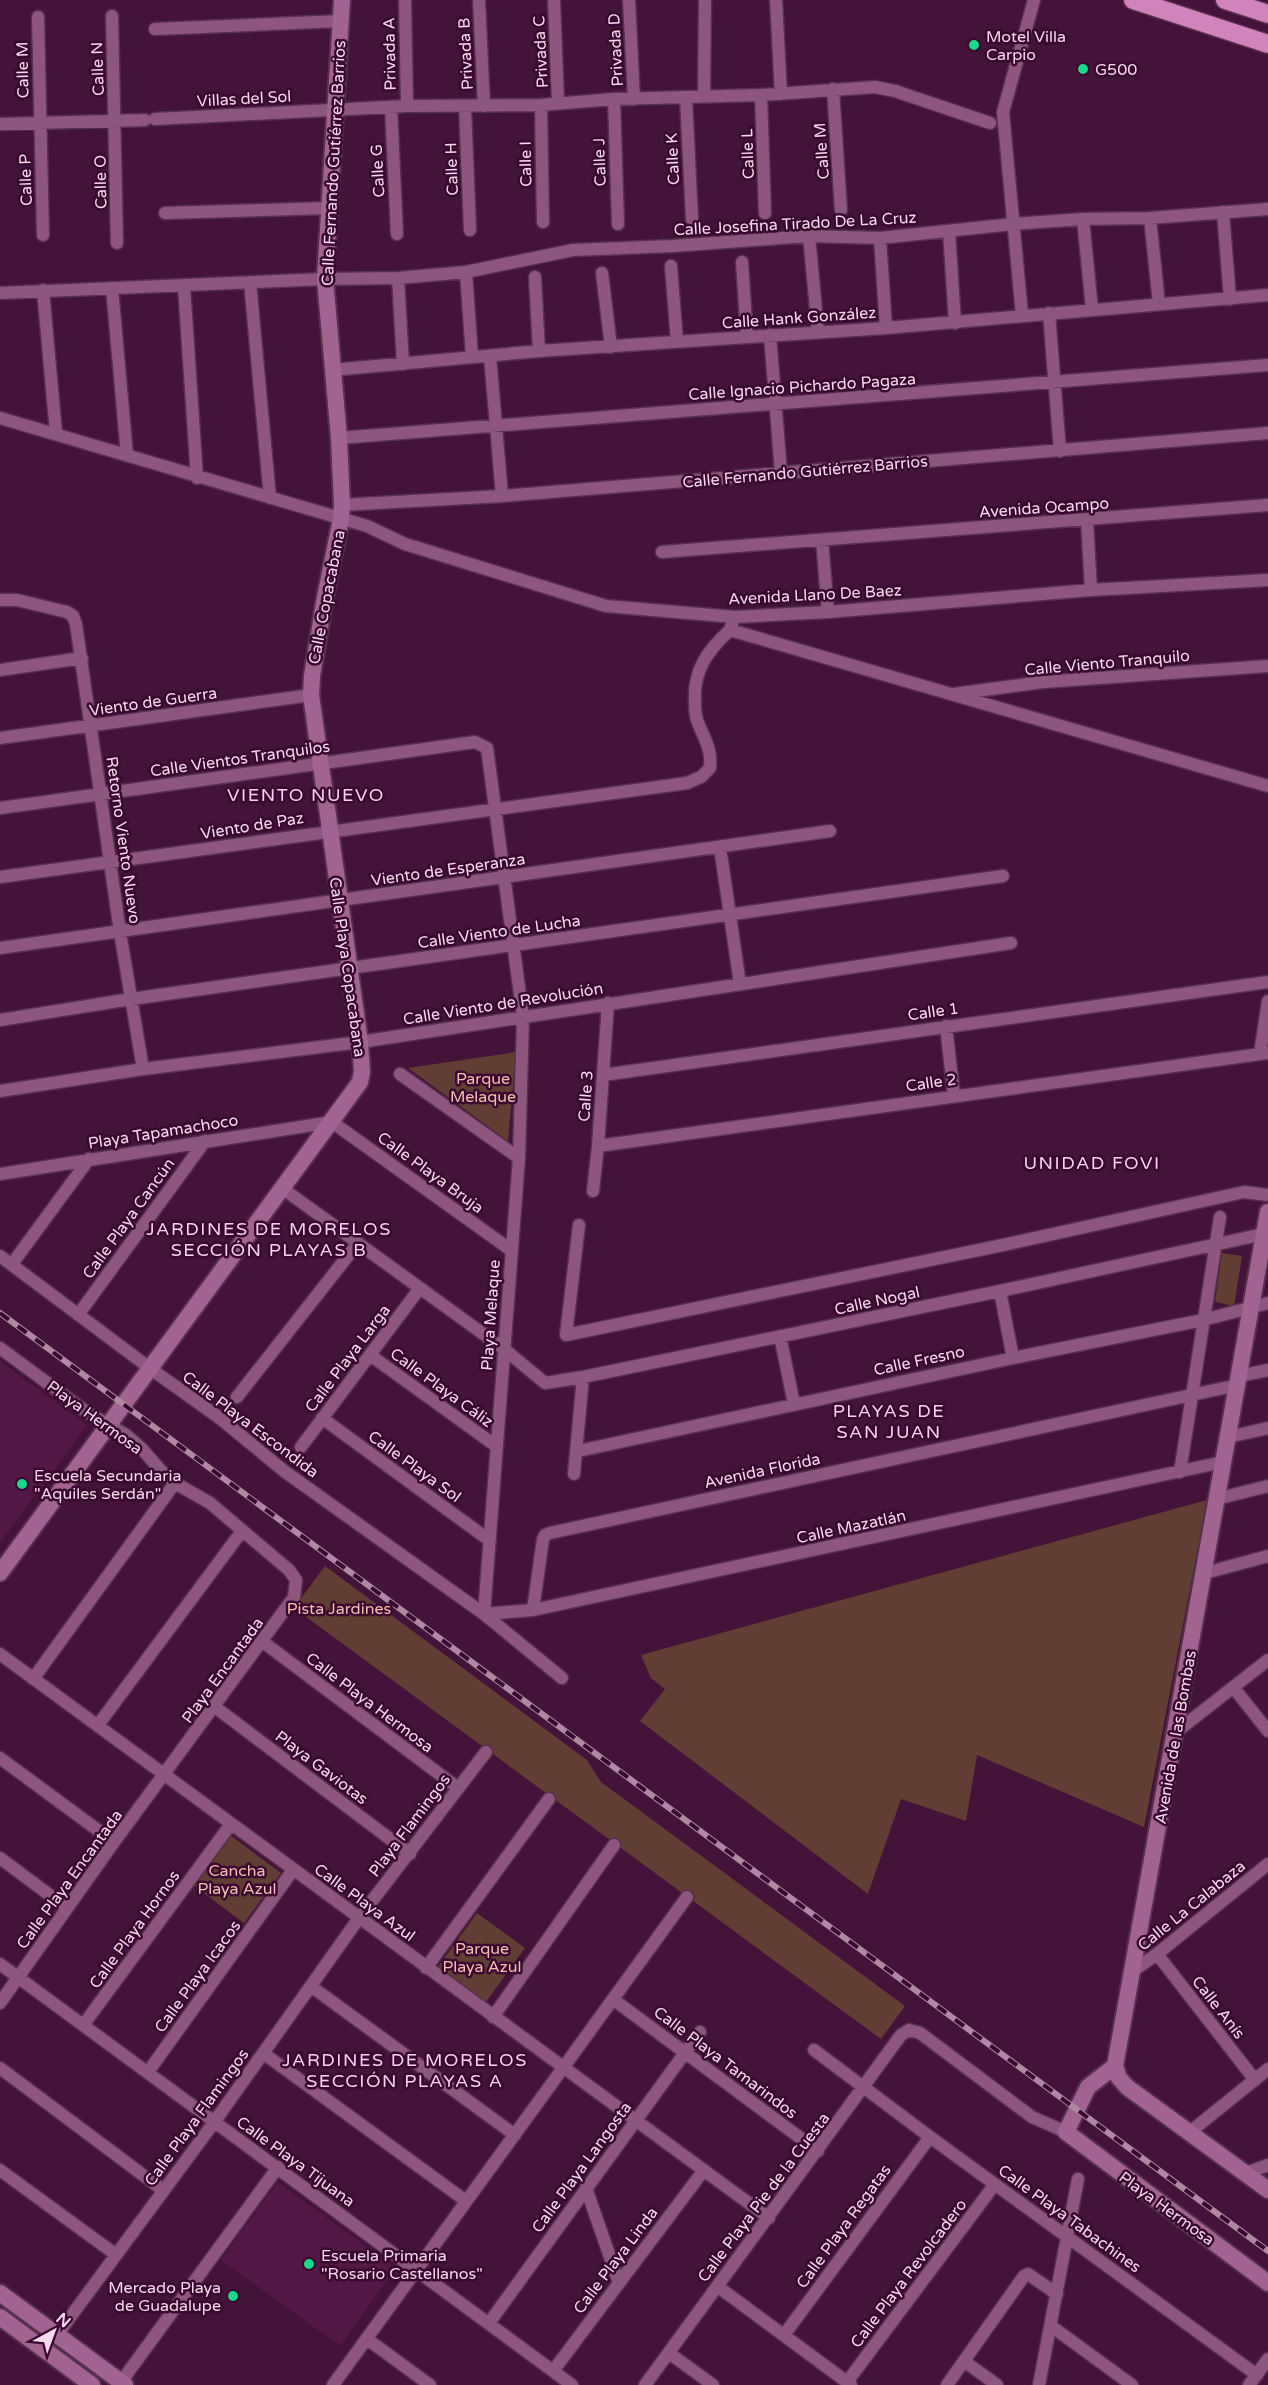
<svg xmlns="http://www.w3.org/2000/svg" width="1268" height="2385" viewBox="0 0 1268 2385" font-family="'Varela Round',sans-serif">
  <rect width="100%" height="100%" fill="#441339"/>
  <!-- built -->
  <path fill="#511944" d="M0 1361 87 1425 0 1543Z
    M278 2182 396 2268 340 2346 221 2260Z"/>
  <!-- green -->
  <path fill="#603e33" d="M516 1052 508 1141 408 1068Z
    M1222 1253 1242 1256 1234 1306 1215 1302Z
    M1207 1500 1144 1827 977 1755 966 1821 901 1799 868 1894 640 1721 665 1689 651 1678 641 1655Z
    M325 1566 587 1760 601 1782 905 2006 881 2039 294 1608Z
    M230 1835 281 1873 244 1923 193 1885Z
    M477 1913 525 1948 486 2002 438 1967Z"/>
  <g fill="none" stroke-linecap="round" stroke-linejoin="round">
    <!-- street casing -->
    <g stroke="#56304d" stroke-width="15">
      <path id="street" d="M405 0 407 106
        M479 0 484 106
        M554 0 558 102
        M629 0 634 99
        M776 0 781 94
        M112 16 117 243
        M38 17 43 235
        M155 29 340 21
        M833 89 841 210
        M761 95 765 213
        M704 96 705 0
        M686 98 692 219
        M614 99 618 224
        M541 105 543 222
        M465 106 470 230
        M391 107 397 234
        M155 119 407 106 541 105 614 99 761 95 875 87 895 91 990 123
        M0 124 145 120
        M1223 212 1230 299
        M165 213 329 208
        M1150 218 1159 304
        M1083 219 1092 309
        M949 231 955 323
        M809 236 818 331
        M880 238 886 328
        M742 262 747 337
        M671 266 677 341
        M466 272 472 357
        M602 273 611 347
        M535 277 539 351
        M398 278 403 364
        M250 282 270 498
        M184 286 197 478
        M112 288 127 455
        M43 290 56 433
        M0 293 325 279 398 278 466 272 573 250 673 246 809 236 880 238 1013 224 1083 219 1150 218 1268 209
        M1049 313 1060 451
        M1022 315 1003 112 1034 0
        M770 335 781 473
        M490 356 502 496
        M332 370 539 351 886 328 1268 295
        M0 418 367 526 405 544 606 606 735 617 828 612 1091 590 1268 580
        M339 438 1268 365
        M342 505 502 496 1268 433
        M1087 520 1091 590
        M822 540 828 612
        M662 552 1268 505
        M0 600H17L67 612 73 616 76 624 120 932 143 1069
        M732 624 730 630 1268 786
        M0 670 82 658
        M954 694 1043 682 1268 666
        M0 738 311 695
        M0 808 475 742 487 748 523 1017 519 1158 484 1614
        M720 847 740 984
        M0 877 687 783 701 777 710 768C712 748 704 739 697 720 695 714 695 708 695 702 693 670 708 650 730 630
        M0 948 830 831
        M0 1020 131 999 1003 876
        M946 1026 954 1096
        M1260 1054 1268 1001
        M400 1074 519 1158
        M603 1075 1268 982
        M0 1091 143 1069 360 1042 1011 943
        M598 1146 1268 1053
        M0 1174 332 1122 511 1250
        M282 1188 504 1349 545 1383 583 1377 1000 1291 1268 1233
        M593 1191 598 1146 608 1003
        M579 1225 566 1335 1003 1245 1244 1192 1268 1195
        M0 1256 151 1369 221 1419 284 1471 484 1614 562 1678
        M12 1264 89 1159
        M1000 1291 1013 1358
        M78 1315 205 1141
        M780 1336 794 1404
        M0 1348 88 1413 126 1435 142 1449 163 1473 175 1483 210 1503 289 1570 296 1580 294 1597 114 1842 0 2003
        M370 1355 496 1446
        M1239 1376 1268 1370
        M237 1397 358 1243
        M322 1418 489 1540
        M1228 1437 1268 1428
        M301 1447 420 1288
        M578 1451 1013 1358 1203 1320 1268 1303
        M1180 1472 1220 1217
        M574 1474 583 1377
        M1216 1499 1268 1486
        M1205 1573 1268 1556
        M533 1610 543 1539 545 1535 550 1533 1238 1385
        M484 1614 533 1610 1223 1462
        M263 1642 458 1788
        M0 1654 769 2218
        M33 1679 175 1483
        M1233 1687 1268 1731
        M215 1707 410 1854
        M98 1725 242 1531
        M1176 1732 1268 1660
        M0 1758 114 1842
        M0 1858 67 1908
        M1157 1954 1255 2080
        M0 1964 572 2385
        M426 1968 549 1799
        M1133 1971 1157 1954 1268 1864
        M312 1987 515 2135
        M614 2000 818 2151
        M493 2017 614 1845
        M84 2024 231 1824
        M814 2050 930 2137 1257 2375
        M263 2053 466 2201
        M0 2068 163 2190
        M148 2072 293 1870
        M1190 2132 1268 2069
        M0 2170 115 2254
        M1246 2173 1268 2165
        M586 2188 619 2283
        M717 2286 851 2385
        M489 2323 700 2032
        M1051 2326 1132 2385
        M57 2335 215 2121 359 1918 486 1752
        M784 2335 930 2137
        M367 2339 430 2385
        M669 2353 713 2385
        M964 2361 997 2385
        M553 2371 704 2170
        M121 2382 278 2167
        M847 2382 995 2184
        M333 2385 687 1897
        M645 2385 901 2035 909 2030 920 2033 1032 2117 1066 2132
        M947 2385 1024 2276 1028 2274 1057 2294
        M1039 2385 1078 2179
        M1249 2385 1268 2359"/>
    </g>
    <!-- secondary casing -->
    <g stroke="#56304d" stroke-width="20">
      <path id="secondary" d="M1268 1212 1115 2066 1119 2078 1127 2087 1268 2190
        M0 1573 360 1082 362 1072 360 1042 311 695 312 676 325 597 341 519 342 505 339 438 325 279 342 0
        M1115 2066 1088 2087 1066 2132 1268 2283
        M0 2293 125 2385
        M0 2317 92 2385"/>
    </g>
    <!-- highway casing -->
    <g stroke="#56304d" stroke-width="21">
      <path id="highway" d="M1133 0 1268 44
        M1225 0 1268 14"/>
    </g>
    <!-- street -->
    <use href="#street" stroke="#8d567e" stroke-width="12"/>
    <!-- secondary -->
    <use href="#secondary" stroke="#a16490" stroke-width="16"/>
    <!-- highway -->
    <use href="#highway" stroke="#d084bb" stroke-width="18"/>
    <!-- rail casing -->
    <g stroke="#af89a4" stroke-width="6">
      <path id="rail" d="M0 1313 1268 2251"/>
    </g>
    <!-- rail -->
    <use href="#rail" stroke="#39072f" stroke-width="4" stroke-dasharray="11" stroke-linecap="butt"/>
  </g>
  <!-- markers -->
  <g fill="#17d989" stroke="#39072f" stroke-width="2">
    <circle cx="974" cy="45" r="6"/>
    <circle cx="1083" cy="69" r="6"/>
    <circle cx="22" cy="1484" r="6"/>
    <circle cx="309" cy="2264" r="6"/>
    <circle cx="233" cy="2296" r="6"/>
  </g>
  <g text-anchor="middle" stroke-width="5" stroke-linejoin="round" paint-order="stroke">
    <!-- poi labels -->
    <g font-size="16" fill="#f8d8ed" stroke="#39072f" text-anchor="start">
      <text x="986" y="42">Motel Villa<tspan x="986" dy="18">Carpio</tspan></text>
      <text x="1095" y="75">G500</text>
      <text x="34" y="1481">Escuela Secundaria<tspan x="34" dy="18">"Aquiles Serdán"</tspan></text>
      <text x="321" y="2261">Escuela Primaria<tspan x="321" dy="18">"Rosario Castellanos"</tspan></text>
      <text x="221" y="2293" text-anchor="end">Mercado Playa<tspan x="221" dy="18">de Guadalupe</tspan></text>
    </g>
    <!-- street labels -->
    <g font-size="16" fill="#f8d8ed" stroke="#39072f">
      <text transform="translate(615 50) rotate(-93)" y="6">Privada D</text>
      <text transform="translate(540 52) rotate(-93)" y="6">Privada C</text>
      <text transform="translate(389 54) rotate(-91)" y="6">Privada A</text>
      <text transform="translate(465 54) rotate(-93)" y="6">Privada B</text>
      <text transform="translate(97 69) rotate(-92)" y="6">Calle N</text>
      <text transform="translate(22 70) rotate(-91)" y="6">Calle M</text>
      <text transform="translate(244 98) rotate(-3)" y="6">Villas del Sol</text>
      <text transform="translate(821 151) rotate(-94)" y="6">Calle M</text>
      <text transform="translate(747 154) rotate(-92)" y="6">Calle L</text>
      <text transform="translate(672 159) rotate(-93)" y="6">Calle K</text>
      <text transform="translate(599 162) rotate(-92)" y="6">Calle J</text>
      <text transform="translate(333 163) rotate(-87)" y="6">Calle Fernando Gutiérrez Barrios</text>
      <text transform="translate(525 164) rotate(-91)" y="6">Calle I</text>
      <text transform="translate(451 169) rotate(-92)" y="6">Calle H</text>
      <text transform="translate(377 171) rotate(-93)" y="6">Calle G</text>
      <text transform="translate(25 180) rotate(-92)" y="6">Calle P</text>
      <text transform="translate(100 182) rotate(-91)" y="6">Calle O</text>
      <text transform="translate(795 223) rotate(-3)" y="6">Calle Josefina Tirado De La Cruz</text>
      <text transform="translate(799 317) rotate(-4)" y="6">Calle Hank González</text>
      <text transform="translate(802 386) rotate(-4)" y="6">Calle Ignacio Pichardo Pagaza</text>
      <text transform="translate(805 471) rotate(-5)" y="6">Calle Fernando Gutiérrez Barrios</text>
      <text transform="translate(1044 507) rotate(-4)" y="6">Avenida Ocampo</text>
      <text transform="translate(815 594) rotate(-3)" y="6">Avenida Llano De Baez</text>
      <text transform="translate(326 597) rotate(-79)" y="6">Calle Copacabana</text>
      <text transform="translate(1107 662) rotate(-5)" y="6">Calle Viento Tranquilo</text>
      <text transform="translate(153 701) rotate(-8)" y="6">Viento de Guerra</text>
      <text transform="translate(240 758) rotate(-8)" y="6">Calle Vientos Tranquilos</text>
      <text transform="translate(252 825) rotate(-9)" y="6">Viento de Paz</text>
      <text transform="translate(124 840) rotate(82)" y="6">Retorno Viento Nuevo</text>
      <text transform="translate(448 869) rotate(-8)" y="6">Viento de Esperanza</text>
      <text transform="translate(499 931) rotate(-8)" y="6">Calle Viento de Lucha</text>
      <text transform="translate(348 967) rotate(82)" y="6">Calle Playa Copacabana</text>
      <text transform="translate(503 1003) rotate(-9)" y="6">Calle Viento de Revolución</text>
      <text transform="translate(933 1011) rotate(-8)" y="6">Calle 1</text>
      <text transform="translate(931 1082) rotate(-8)" y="6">Calle 2</text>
      <text transform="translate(585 1096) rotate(-86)" y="6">Calle 3</text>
      <text transform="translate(163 1131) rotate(-9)" y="6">Playa Tapamachoco</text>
      <text transform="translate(431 1172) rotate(36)" y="6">Calle Playa Bruja</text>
      <text transform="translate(128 1218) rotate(-54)" y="6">Calle Playa Cancún</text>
      <text transform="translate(877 1300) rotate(-12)" y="6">Calle Nogal</text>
      <text transform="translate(490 1315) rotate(-86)" y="6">Playa Melaque</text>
      <text transform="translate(347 1358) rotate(-53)" y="6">Calle Playa Larga</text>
      <text transform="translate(919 1360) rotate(-12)" y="6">Calle Fresno</text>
      <text transform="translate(442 1387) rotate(36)" y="6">Calle Playa Cáliz</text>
      <text transform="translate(95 1417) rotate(36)" y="6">Playa Hermosa</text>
      <text transform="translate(251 1424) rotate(37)" y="6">Calle Playa Escondida</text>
      <text transform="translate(415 1466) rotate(36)" y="6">Calle Playa Sol</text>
      <text transform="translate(762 1470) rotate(-12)" y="6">Avenida Florida</text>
      <text transform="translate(851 1526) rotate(-12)" y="6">Calle Mazatlán</text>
      <text transform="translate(222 1670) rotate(-54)" y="6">Playa Encantada</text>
      <text transform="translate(370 1702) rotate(37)" y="6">Calle Playa Hermosa</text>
      <text transform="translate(1175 1737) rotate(-80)" y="6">Avenida de las Bombas</text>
      <text transform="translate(322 1767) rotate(37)" y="6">Playa Gaviotas</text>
      <text transform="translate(409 1825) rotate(-53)" y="6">Playa Flamingos</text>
      <text transform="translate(69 1879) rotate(-54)" y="6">Calle Playa Encantada</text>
      <text transform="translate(365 1902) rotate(36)" y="6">Calle Playa Azul</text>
      <text transform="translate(1191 1905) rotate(-39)" y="6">Calle La Calabaza</text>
      <text transform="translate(134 1929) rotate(-54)" y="6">Calle Playa Hornos</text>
      <text transform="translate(197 1976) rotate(-54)" y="6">Calle Playa Icacos</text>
      <text transform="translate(1219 2007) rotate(52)" y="6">Calle Anís</text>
      <text transform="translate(726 2062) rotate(37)" y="6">Calle Playa Tamarindos</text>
      <text transform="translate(196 2117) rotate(-54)" y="6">Calle Playa Flamingos</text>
      <text transform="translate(296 2161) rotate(36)" y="6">Calle Playa Tijuana</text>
      <text transform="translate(581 2167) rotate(-54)" y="6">Calle Playa Langosta</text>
      <text transform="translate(763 2197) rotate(-53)" y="6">Calle Playa Pie de la Cuesta</text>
      <text transform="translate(1167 2208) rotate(36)" y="6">Playa Hermosa</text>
      <text transform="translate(1070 2218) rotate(36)" y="6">Calle Playa Tabachines</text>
      <text transform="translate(843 2226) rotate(-54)" y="6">Calle Playa Regatas</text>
      <text transform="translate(615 2260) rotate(-53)" y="6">Calle Playa Linda</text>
      <text transform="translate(908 2273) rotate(-53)" y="6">Calle Playa Revolcadero</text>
    </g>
    <!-- park labels -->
    <g font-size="16" fill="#f5bead" stroke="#39072f">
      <text x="483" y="1084">Parque<tspan x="483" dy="18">Melaque</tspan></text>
      <text x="339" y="1614">Pista Jardines</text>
      <text x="237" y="1876">Cancha<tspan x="237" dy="18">Playa Azul</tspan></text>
      <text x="482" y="1954">Parque<tspan x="482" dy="18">Playa Azul</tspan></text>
    </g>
    <!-- neighbourhood labels -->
    <g font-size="18" letter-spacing="1.5" fill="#f9d3ed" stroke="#39072f">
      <text x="306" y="801">VIENTO NUEVO</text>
      <text x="1092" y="1169">UNIDAD FOVI</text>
      <text x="269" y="1235">JARDINES DE MORELOS<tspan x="269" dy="21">SECCIÓN PLAYAS B</tspan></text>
      <text x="889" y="1417">PLAYAS DE<tspan x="889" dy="21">SAN JUAN</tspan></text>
      <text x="405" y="2066">JARDINES DE MORELOS<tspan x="405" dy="21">SECCIÓN PLAYAS A</tspan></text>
    </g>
  </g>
  <!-- north arrow -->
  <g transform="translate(54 2331) rotate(41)" stroke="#39072f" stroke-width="4.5" paint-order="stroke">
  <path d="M0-4.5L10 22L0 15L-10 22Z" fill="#f8d8ed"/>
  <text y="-9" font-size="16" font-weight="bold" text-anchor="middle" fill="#f8d8ed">N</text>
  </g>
</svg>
